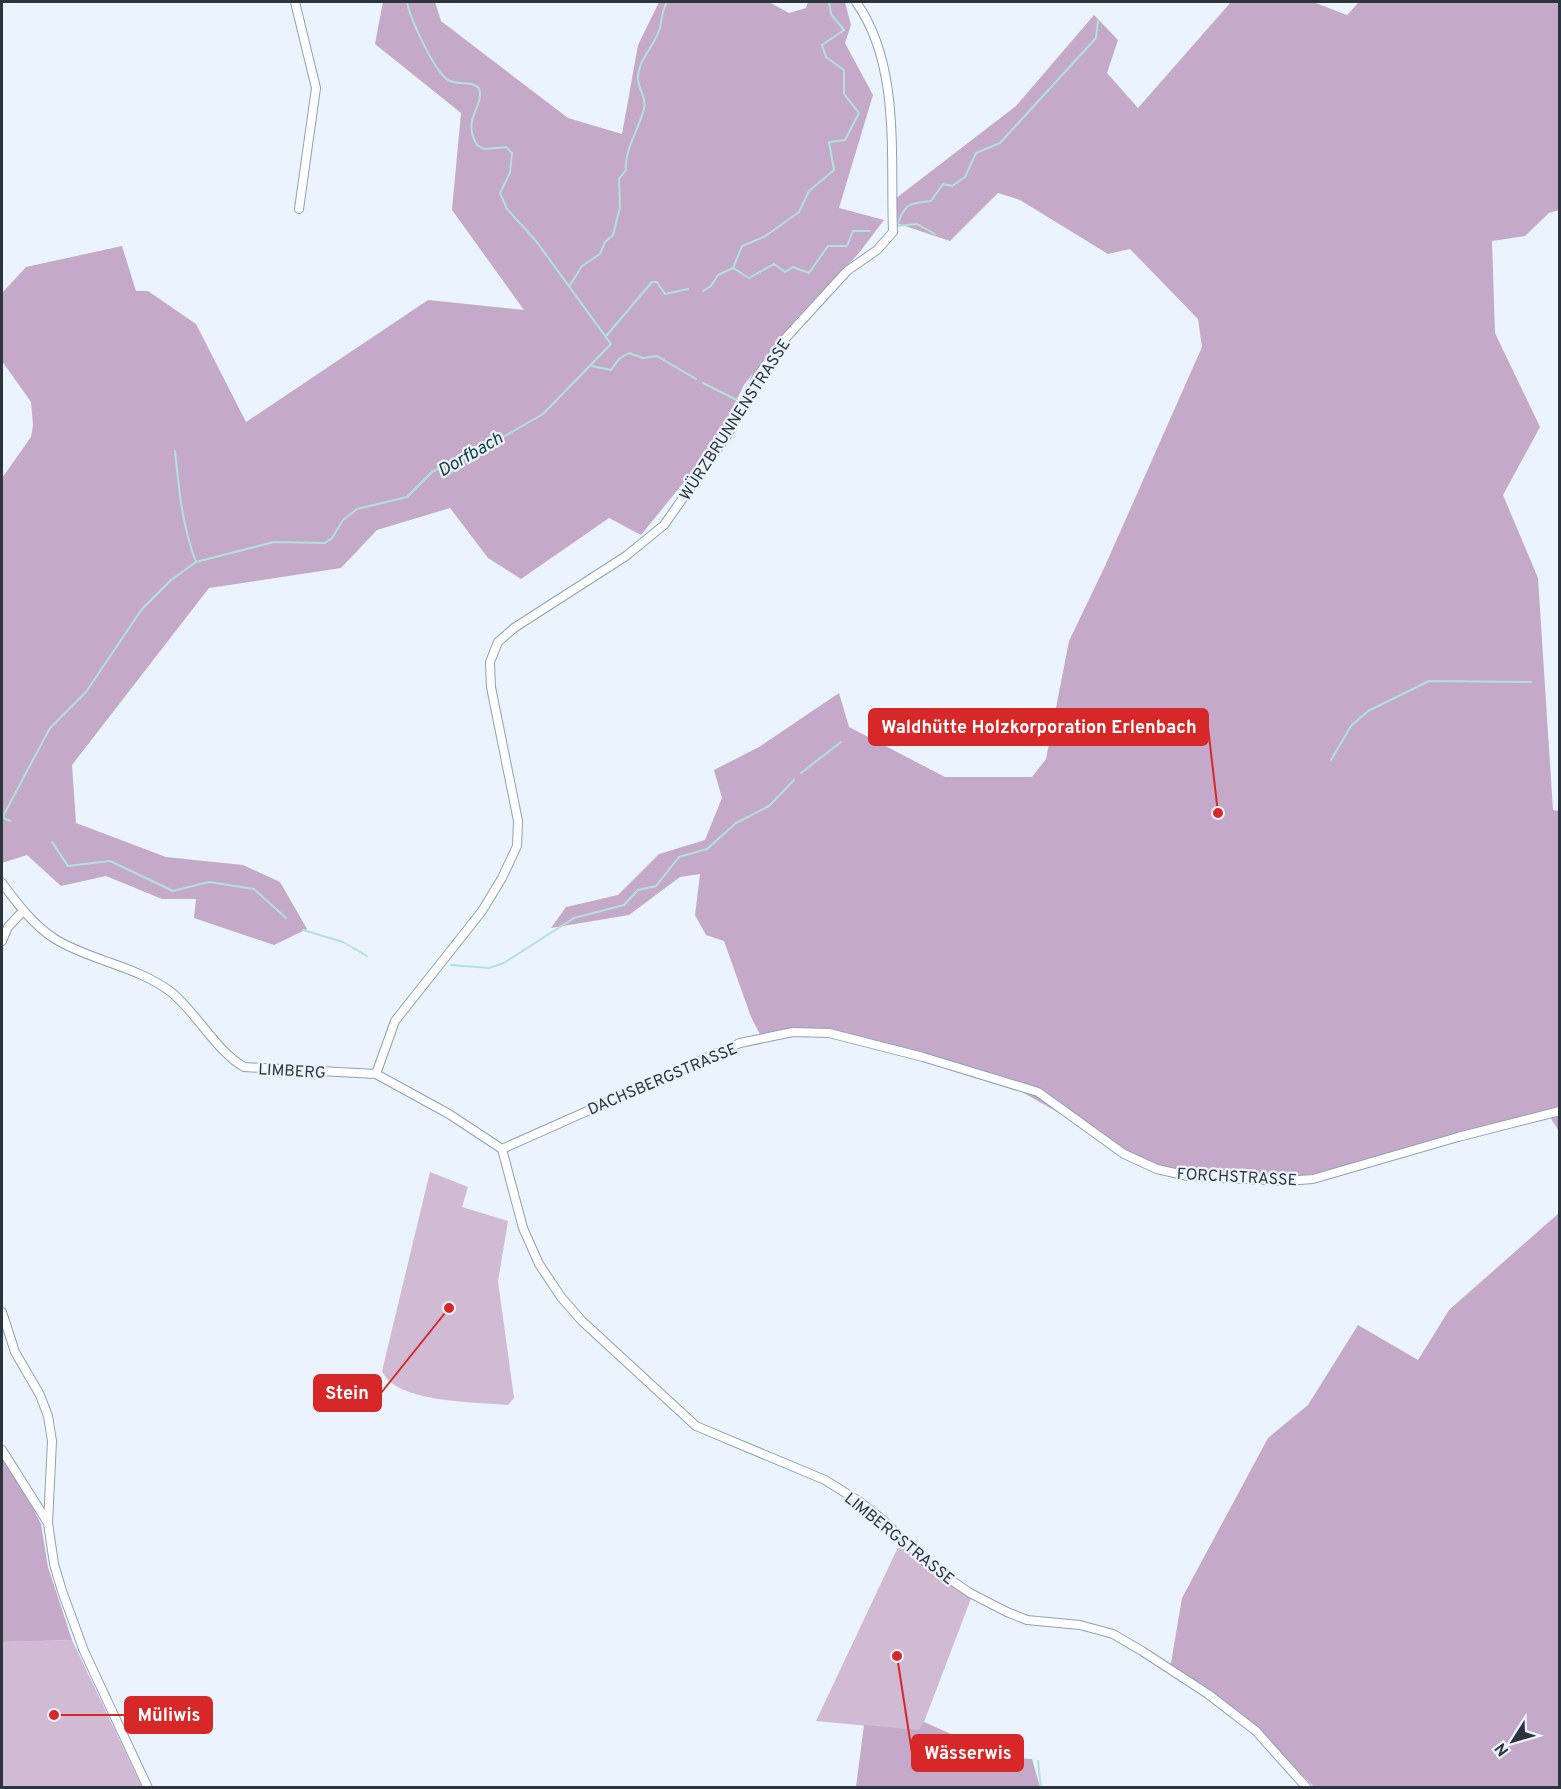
<svg xmlns="http://www.w3.org/2000/svg" width="1561" height="1789" viewBox="0 0 1561 1789" font-family="Overpass,sans-serif">
  <rect width="100%" height="100%" fill="#ebf3fe"/>
  <!-- green -->
  <path fill="#d1bad4" d="M430 1172 468 1187 462 1207 508 1221 498 1281 514 1398 508 1405C477 1402 395 1403 382 1371Z
    M900 1543 972 1596 924 1722 920 1731 816 1721Z
    M72 1640 142 1787H2V1642Z"/>
  <!-- forest -->
  <path fill="#c5a9c8" d="M383 2H435L441 21 568 118 622 134 638 45 659 2H769L789 13 806 8 808 2H845L851 25 845 43 873 95 839 208 884 220 859 253 797 318 744 385 714 445 641 535 609 518 521 579 488 558 450 508 377 530 341 568 209 588 72 765 76 823 166 857 243 865 280 882 307 929 274 945 194 918 196 899H162L106 876 61 886 27 855 2 863V478L31 437 33 425 31 402 2 361V293L26 267 122 246 136 291H148L196 324 246 422 428 300 524 310 452 210 461 113 375 44Z
    M1231 2H1313L1347 15 1359 2H1559V210L1549 213 1525 236 1492 241 1495 333 1540 427 1503 495 1538 578 1553 810 1559 811V1131L1548 1114 1285 1181 1157 1169 1008 1084 829 1033 762 1038 751 1017 724 941 706 935 695 915 700 874 680 877 629 915 551 928 566 907 618 895 659 854 705 840 722 798 714 770 759 747 839 693 849 727 945 777H1032L1046 759 1069 641 1105 566 1202 347 1198 319 1130 249 1108 254 1020 200 998 193 950 241 896 223 895 199 1016 106 1094 15 1118 40 1107 73 1138 108Z
    M1559 1213V1787H1314L1249 1722 1170 1669 1182 1598 1268 1438 1308 1405 1358 1325 1418 1360 1449 1310Z
    M2 1457 12 1467 41 1524 48 1567 72 1640 2 1642Z
    M924 1722 1003 1757 1032 1759 1040 1787H856L864 1725 919 1730Z"/>
  <g fill="none" stroke-linecap="round" stroke-linejoin="round">
    <!-- stream -->
    <path stroke="#b1e3dc" stroke-width="2" d="M935 234 917 224 897 226C904 204 909 203 931 201L943 184 952 186 965 177 976 153 1000 143 1096 38 1098 21
      M733 268 749 278 774 264 785 272 793 267 809 273 828 246H847L853 231H869
      M570 285 582 266 600 254 605 242 613 235 620 207 619 179 626 170C624 150 639 129 644 109 647 97 638 90 638 78 638 59 655 46 660 28 662 18 662 10 667 2
      M703 291 711 286 718 275 733 268 742 246 764 237 799 212 809 191 834 170 829 142 845 140 859 113 844 94V70L826 57 822 45 844 30 831 14 829 2
      M607 335 652 282H657L665 294 688 289
      M592 366 611 370 619 359 629 353 643 358 657 356 696 379
      M703 383 739 401
      M175 451C179 489 182 526 196 562
      M1331 760 1351 726 1368 711 1429 681 1531 682
      M801 773 841 742
      M2 817 10 821
      M2 818 50 728 86 692 142 609 171 580 196 562 274 542 325 543 332 538 343 520 357 509 407 497 432 472 446 464 503 437 543 414 611 344 536 241 507 209 500 193 510 173 512 153 506 147 484 149 477 145C461 117 485 108 479 88 470 80 459 86 448 80 434 71 410 18 407 2
      M52 842 68 866 110 861 173 891 209 882 254 889 286 918
      M303 930 343 942 367 956
      M451 965 489 968 504 963 574 918 624 905 638 890 656 886 679 857 707 849 736 823 769 806 794 780
      M1038 1761 1041 1788"/>
    <!-- minor casing -->
    <g stroke="#8ea1b9" stroke-width="10">
      <path id="minor" d="M295 2 316 88 299 209
        M2 883C17 903 33 925 55 939 91 961 137 966 171 992 196 1012 217 1052 244 1067L376 1074 449 1114 502 1149 523 1228 539 1264 561 1297 582 1321 696 1426 825 1480 860 1502 884 1521 925 1562 970 1593 1007 1612 1027 1620 1080 1625 1113 1634 1142 1651 1208 1694 1256 1731 1307 1788
        M2 941 8 927 23 911
        M376 1074 395 1021 482 911 502 878 517 846 518 821 491 687 490 662 498 642 514 628 626 556 664 525 728 434 757 377 782 342 847 271 877 250 893 232C890 157 901 65 856 2
        M502 1149 740 1043 793 1032 829 1033 923 1057 1038 1092 1124 1154 1157 1169 1188 1176 1285 1181 1313 1179 1458 1137 1560 1111
        M2 1312 15 1352 40 1395 48 1416 52 1441 48 1523 54 1564 62 1591 84 1651 148 1788
        M2 1450 48 1523"/>
    </g>
    <!-- minor -->
    <use href="#minor" stroke="#fff" stroke-width="8"/>
  </g>
  <g text-anchor="middle" stroke-width="4.5" stroke-linejoin="round" paint-order="stroke">
    <!-- street labels -->
    <g font-size="16" fill="#2c343e" stroke="#ebf3fe">
      <text transform="translate(734 419) rotate(-57)" y="6">WÜRZBRUNNENSTRASSE</text>
      <text transform="translate(292 1070) rotate(3)" y="6">LIMBERG</text>
      <text transform="translate(662 1078) rotate(-23)" y="6">DACHSBERGSTRASSE</text>
      <text transform="translate(1237 1176) rotate(3)" y="6">FORCHSTRASSE</text>
      <text transform="translate(900 1538) rotate(39)" y="6">LIMBERGSTRASSE</text>
    </g>
    <!-- water labels -->
    <g font-size="18" font-style="italic" fill="#113f3a" stroke="#ebf3fe">
      <text transform="translate(470 454) rotate(-30)" y="6">Dorfbach</text>
    </g>
  </g>
  <!-- callouts -->
  <path fill="none" stroke="#d62828" stroke-width="2" d="M1218 813L1208 727M449 1308L381 1393M54 1715L125 1715M897 1656L912 1753"/>
  <g fill="#d62828" stroke="#ebf3fe" stroke-width="2">
    <circle cx="1218" cy="813" r="6"/>
    <circle cx="449" cy="1308" r="6"/>
    <circle cx="54" cy="1715" r="6"/>
    <circle cx="897" cy="1656" r="6"/>
  </g>
  <g fill="#d62828" stroke="#d62828" stroke-width="2">
    <rect x="869" y="709" width="339" height="36" rx="6"/>
    <rect x="314" y="1375" width="67" height="36" rx="6"/>
    <rect x="125" y="1697" width="87" height="36" rx="6"/>
    <rect x="912" y="1735" width="111" height="36" rx="6"/>
  </g>
  <g font-size="18" text-anchor="middle" font-weight="bold" fill="#fff">
    <text x="1039" y="733">Waldhütte Holzkorporation Erlenbach</text>
    <text x="347" y="1399">Stein</text>
    <text x="169" y="1721">Müliwis</text>
    <text x="968" y="1759">Wässerwis</text>
  </g>
  <!-- border -->
  <rect width="1561" height="1789" fill="none" stroke="#2c343e" stroke-width="6"/>
  <!-- north arrow -->
  <g transform="translate(1513 1741) rotate(233)" stroke="#ebf3fe" stroke-width="4.5" paint-order="stroke">
  <path d="M0-4.5L10 22L0 15L-10 22Z" fill="#2c343e"/>
  <text y="-9" font-size="16" font-weight="bold" text-anchor="middle" fill="#2c343e">N</text>
  </g>
</svg>
